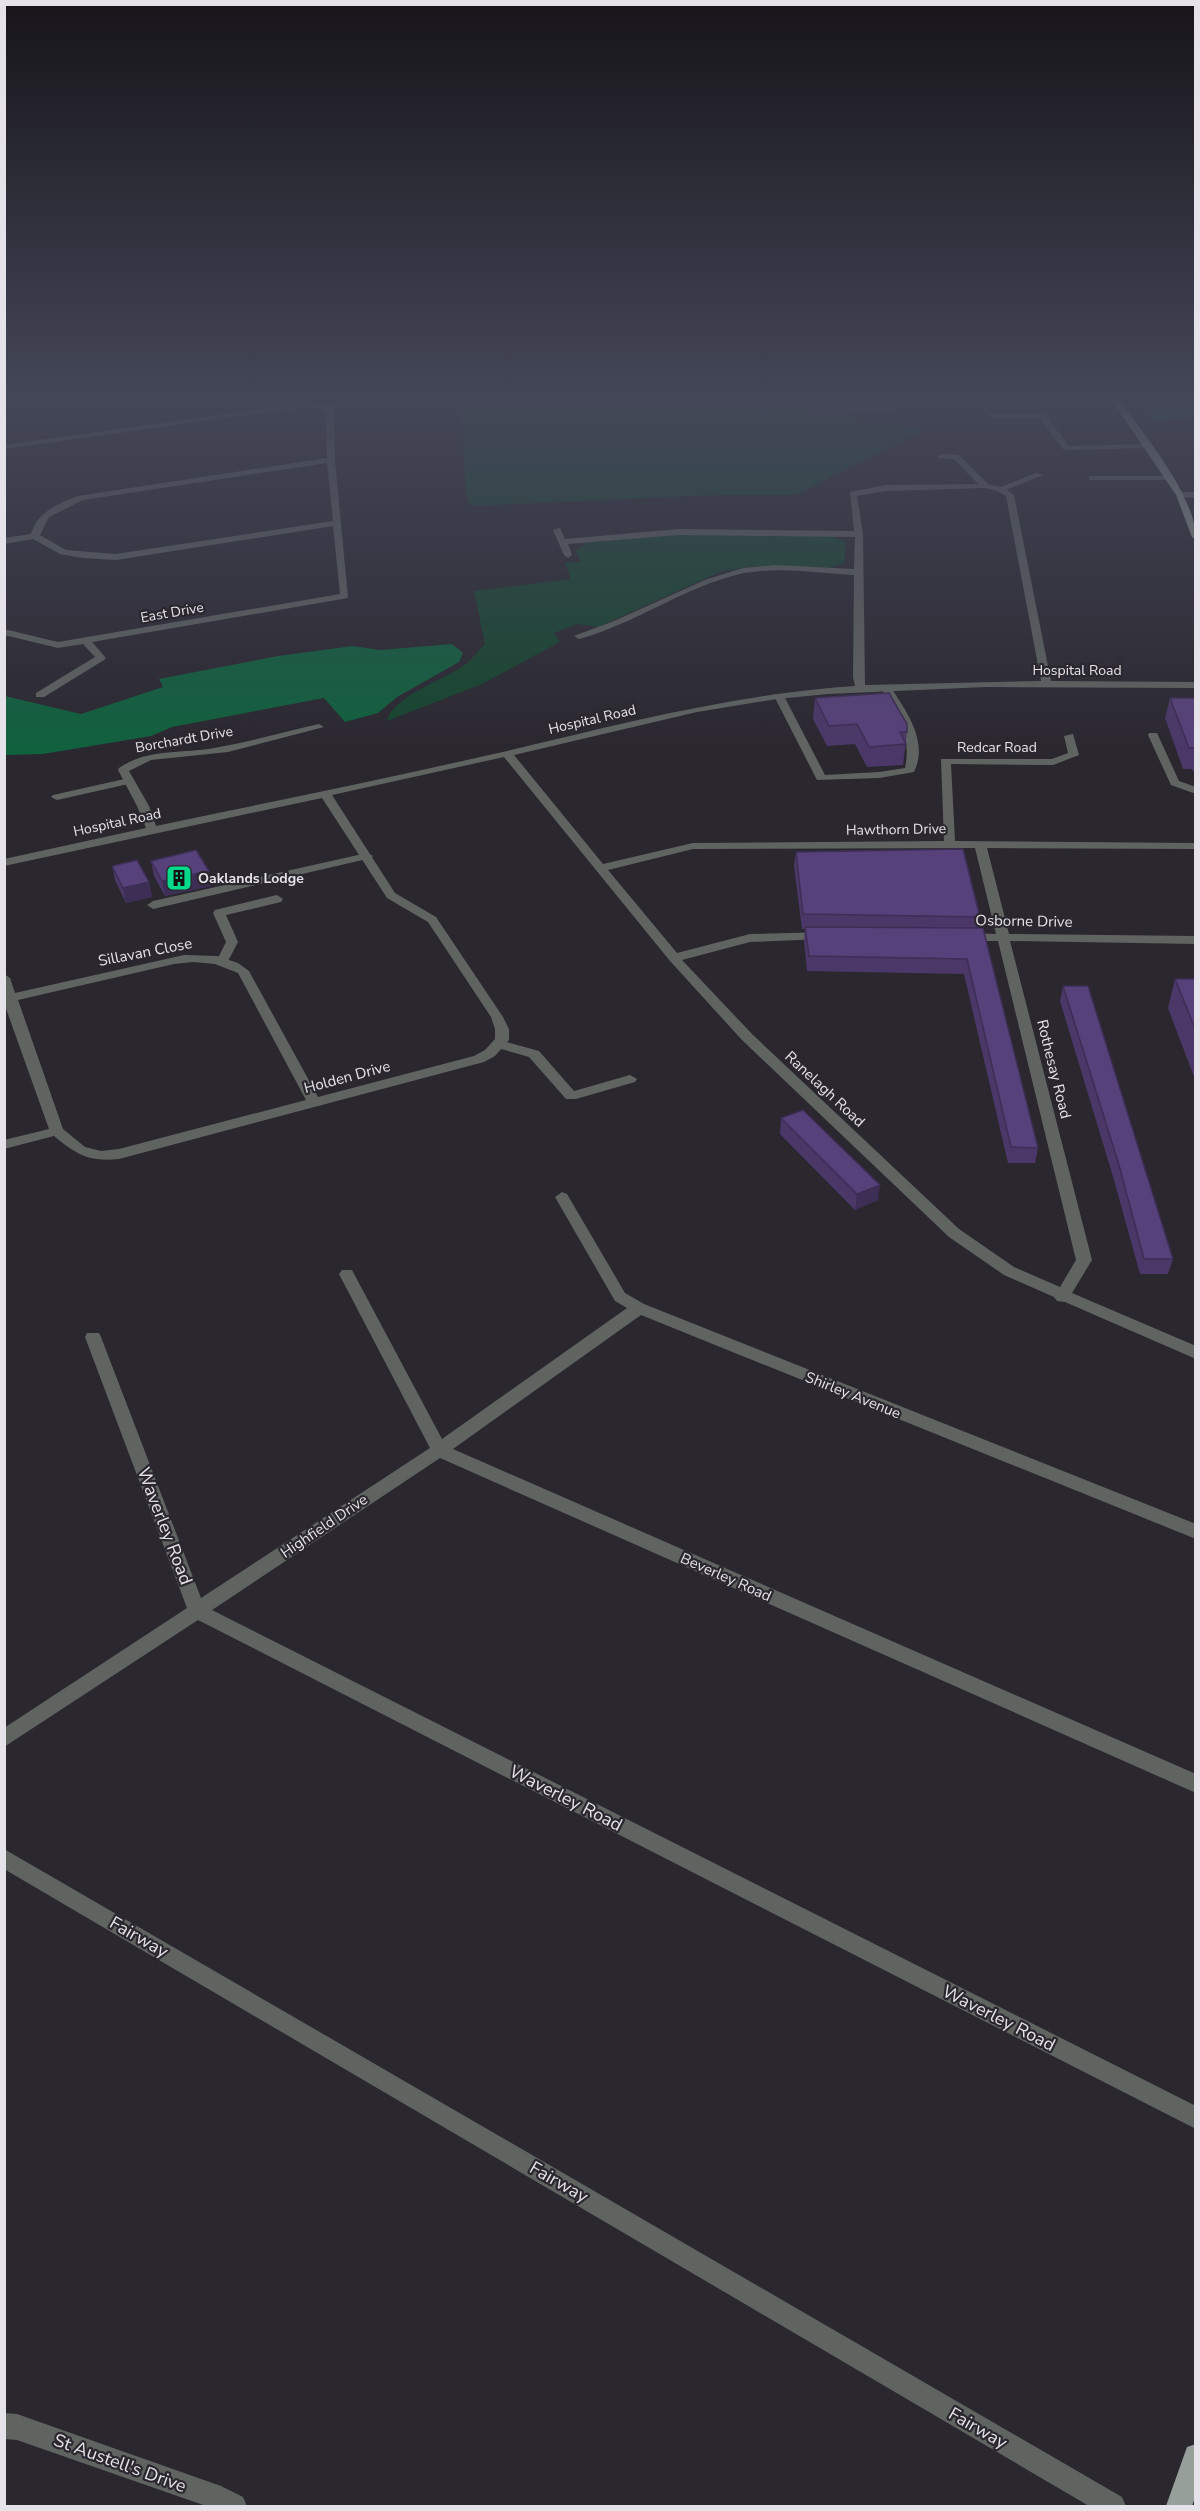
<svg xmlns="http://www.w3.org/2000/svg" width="1200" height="2511" viewBox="0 0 1200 2511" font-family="'Nunito Sans',sans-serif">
  <rect width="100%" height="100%" fill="#2a272f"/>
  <!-- green -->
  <path fill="#15462e" d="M454 399H760L924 430 796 495H717L471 506 466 493 462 425Z
    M771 399H1099V402H917L923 408 843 412Z
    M677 535 831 536 846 542 844 563 829 568 757 566 722 571 598 627 577 624 554 633 560 642 482 684 387 721C391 697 448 678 466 664 473 658 479 650 485 644L474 591 571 579 565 563 580 562 576 551 586 543Z"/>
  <!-- forest -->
  <path fill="#10613e" d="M1138 399H1195V420L1192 417 1154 421Z
    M452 644 463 653 459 662 397 697 378 713 345 722 324 698 172 727 151 736 43 754 5 755V696L81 714 163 687 159 679 278 656 353 646 380 650Z"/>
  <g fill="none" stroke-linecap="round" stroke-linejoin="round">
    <!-- lane -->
    <path fill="#606461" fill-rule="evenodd" d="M987 414H1042L1046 416 1042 418H990Z
      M942 454 959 455 988 484V488H982L954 459 939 458 938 456Z
      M1036 473 1043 475 1003 491 996 489Z
      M882 686H890C906 711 929 741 914 772L879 778 817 780 774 696 775 694 784 696 825 775 879 772 905 768C912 735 897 715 881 688Z
      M1149 733H1157L1179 781 1196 787V794L1171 785 1148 735Z
      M129 778 134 781 133 783 57 800 51 797 53 795Z
      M367 853 373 856 371 858 153 909 147 905 153 901Z
      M277 895 283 899 281 902 226 915 238 942 227 963H219L217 960 226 942 213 913 215 910Z
      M499 1040 539 1051 574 1091 630 1075 637 1079 635 1082 576 1099H566L529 1057 494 1047 492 1044Z"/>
    <!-- street -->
    <path fill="#606461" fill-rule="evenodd" d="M342 399H351L344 407 330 408 334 411 335 460 348 598 92 642 106 658 104 660 44 697H36V693L95 657 83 644 58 648 4 635V629L58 642 340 594 333 526 116 560 83 558 60 554 33 539 4 544V538L31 534C38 511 58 504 78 496L327 458 326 412 319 408 305 407 4 449V445L305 403H339ZM327 463 333 521 116 554 66 550 40 535 49 517 83 500Z
      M1039 414H1045L1069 446 1148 444 1152 446 1148 448 1064 450 1039 418Z
      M1092 476H1168L1172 478 1168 480H1089V476Z
      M985 484 1003 487 1014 495 1051 681 1196 682V688L986 687 828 694 777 699 697 712 514 755 603 864 693 843 944 841 941 759H1052L1068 753 1064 736 1073 734 1079 755 1053 765 951 764 955 841 1196 843V849L987 848 1009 934 1196 936V944L1010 941 1092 1260 1072 1293 1196 1346V1359L1065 1302 1057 1301 1054 1297 1004 1275 949 1237 742 1040 670 961 504 757 332 795 395 893 436 917 503 1017 509 1029V1040L495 1056 484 1062 119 1159C89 1162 77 1155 54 1136L4 1149V1140L49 1129 4 1003V974L10 978 15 993 184 955 217 956 238 963 249 971 318 1097 474 1056 485 1050 495 1039V1029L491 1017 428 922 387 898 322 798 4 866V859L146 828 137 806 118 770 119 768C148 748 181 754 214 748 249 742 284 732 319 724L324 727 228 752 151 760 129 771 149 806 156 826C271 802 384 779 498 753 617 725 733 694 855 686L853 677 854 575C817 573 777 566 740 574 684 587 635 624 579 639L574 636 614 621 705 580 743 568 776 565 854 569 855 537 679 535 568 544 572 555 568 558 564 555 553 530 560 528 565 539 679 529 854 531 850 492 885 485ZM985 488 997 491 1006 496 1041 681 865 685 863 534 857 496 885 491ZM975 848 996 934 965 933 959 937 965 941H998L1076 1260 1060 1287 1014 1267 959 1229 752 1034 682 960 750 942 824 939 830 935 828 932 750 934 677 953 608 870 693 849ZM193 962 215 964 238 973 306 1100 119 1149 101 1151 85 1147 63 1129 18 1000 174 964Z
      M1180 492H1196V498L1177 497V493Z
      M562 1192 567 1194 625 1293 644 1304 1196 1524V1539L641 1315 453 1449 1196 1774V1793L440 1458 212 1610 1196 2106V2129L198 1620 4 1747V1728L187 1608 85 1337 87 1333H99L101 1337 201 1598 430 1448 339 1274 342 1270H352L442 1439 627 1308 615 1301 555 1197Z
      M4 1849 1122 2497 1126 2506H1089L4 1869Z
      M4 2413 17 2414 221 2486 243 2497 247 2506H206L17 2440 4 2439Z"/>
    <!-- primary -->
    <path fill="#969f99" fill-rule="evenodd" d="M1111 399H1119C1144 436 1196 495 1196 540L1192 537 1176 495Z
      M1196 2444V2495L1192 2506H1166L1187 2447Z"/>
  </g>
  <!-- wall -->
  <path fill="#4b3869" d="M14 399H93L20 409Z
    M815 698 907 732 903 765 867 767 855 744 827 746 813 719Z
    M1170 698H1196V777L1192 769H1183L1165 718Z
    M796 852 980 917 978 928 1038 1148 1035 1163H1008L964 974 807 971 804 941 805 929H802L794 866Z
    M151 861 211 886 165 896 154 876Z
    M112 866 149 882 152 897 126 903 115 880Z
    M1175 979H1196V1082L1168 1008Z
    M1063 986 1173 1259 1168 1274H1140L1114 1180 1060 1001Z
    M781 1118 878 1200 855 1210 780 1134Z"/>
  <!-- shaded-wall -->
  <path fill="#3d2e55" d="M18 399H93L20 409Z
    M209 871 211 886 165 896 162 881Z
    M149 882 152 897 126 903 123 888Z
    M880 1185 878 1200 855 1210 857 1194Z"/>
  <!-- building -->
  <path fill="#57417a" stroke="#3d2e55" stroke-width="1.5" d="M889 693 907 724V732H900L906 744 869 747 857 724 829 726 815 698Z
    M1170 698H1196V748H1189Z
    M963 849 980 917 803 914 796 852Z
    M196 850 209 871 162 881 151 861Z
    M137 860 149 882 123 888 112 866Z
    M805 927 983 928 1038 1148 1011 1147 967 959 809 956Z
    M1175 979H1196V1031Z
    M1063 986H1088L1173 1259H1144L1119 1165Z
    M803 1110 880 1185 857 1194 781 1118Z"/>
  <!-- sky -->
  <linearGradient id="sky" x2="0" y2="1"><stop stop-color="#17151a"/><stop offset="0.53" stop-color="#444758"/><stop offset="1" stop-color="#444758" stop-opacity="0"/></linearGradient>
  <rect width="1200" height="751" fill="url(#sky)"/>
  <!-- icons -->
  <defs>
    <g id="building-square" transform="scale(1.35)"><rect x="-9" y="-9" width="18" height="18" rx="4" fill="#05d98b" stroke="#2a272f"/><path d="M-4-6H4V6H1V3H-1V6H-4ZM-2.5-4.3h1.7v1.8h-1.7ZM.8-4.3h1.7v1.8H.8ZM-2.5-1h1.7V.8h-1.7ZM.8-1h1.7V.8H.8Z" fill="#111"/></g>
  </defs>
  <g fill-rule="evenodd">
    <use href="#building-square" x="179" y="878"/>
  </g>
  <g text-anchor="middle" stroke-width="4.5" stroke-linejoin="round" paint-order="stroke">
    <!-- far-street labels -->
    <g font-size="14" fill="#e5e3e9" stroke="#2a272f">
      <text transform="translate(172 612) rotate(-10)" y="5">East Drive</text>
      <text x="1077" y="675">Hospital Road</text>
      <text transform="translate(592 719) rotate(-13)" y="5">Hospital Road</text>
      <text transform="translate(184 739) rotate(-10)" y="5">Borchardt Drive</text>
      <text x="997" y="752">Redcar Road</text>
      <text transform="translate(117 822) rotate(-12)" y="5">Hospital Road</text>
      <text transform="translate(896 829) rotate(-1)" y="5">Hawthorn Drive</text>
    </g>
    <!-- far-poi labels -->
    <g font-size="14" font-weight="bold" fill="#e5e3e9" stroke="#2a272f" text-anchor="start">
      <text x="198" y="883">Oaklands Lodge</text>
    </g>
    <!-- street labels -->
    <g font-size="15" fill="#e5e3e9" stroke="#2a272f">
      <text transform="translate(1024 921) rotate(1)" y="5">Osborne Drive</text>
      <text transform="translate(145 952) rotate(-11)" y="5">Sillavan Close</text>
      <text transform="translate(1054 1069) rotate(76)" y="5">Rothesay Road</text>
      <text transform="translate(347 1077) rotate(-15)" y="5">Holden Drive</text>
      <text transform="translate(825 1089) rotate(43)" y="5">Ranelagh Road</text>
      <text transform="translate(853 1395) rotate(22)" y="5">Shirley Avenue</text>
      <text transform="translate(324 1526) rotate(-34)" y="5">Highfield Drive</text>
      <text transform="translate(726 1577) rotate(24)" y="5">Beverley Road</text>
    </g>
    <!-- near-street labels -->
    <g font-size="18" fill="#e5e3e9" stroke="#2a272f">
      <text transform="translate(165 1526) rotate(69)" y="6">Waverley Road</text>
      <text transform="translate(566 1798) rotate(27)" y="6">Waverley Road</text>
      <text transform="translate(139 1937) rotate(30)" y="6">Fairway</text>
      <text transform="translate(999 2018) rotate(27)" y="6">Waverley Road</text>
      <text transform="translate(559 2182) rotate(30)" y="6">Fairway</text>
      <text transform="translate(978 2428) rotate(30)" y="6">Fairway</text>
      <text transform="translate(120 2463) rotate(20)" y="6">St Austell's Drive</text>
    </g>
  </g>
  <!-- border -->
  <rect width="1200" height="2511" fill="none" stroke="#e5e3e9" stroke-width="12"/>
</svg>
